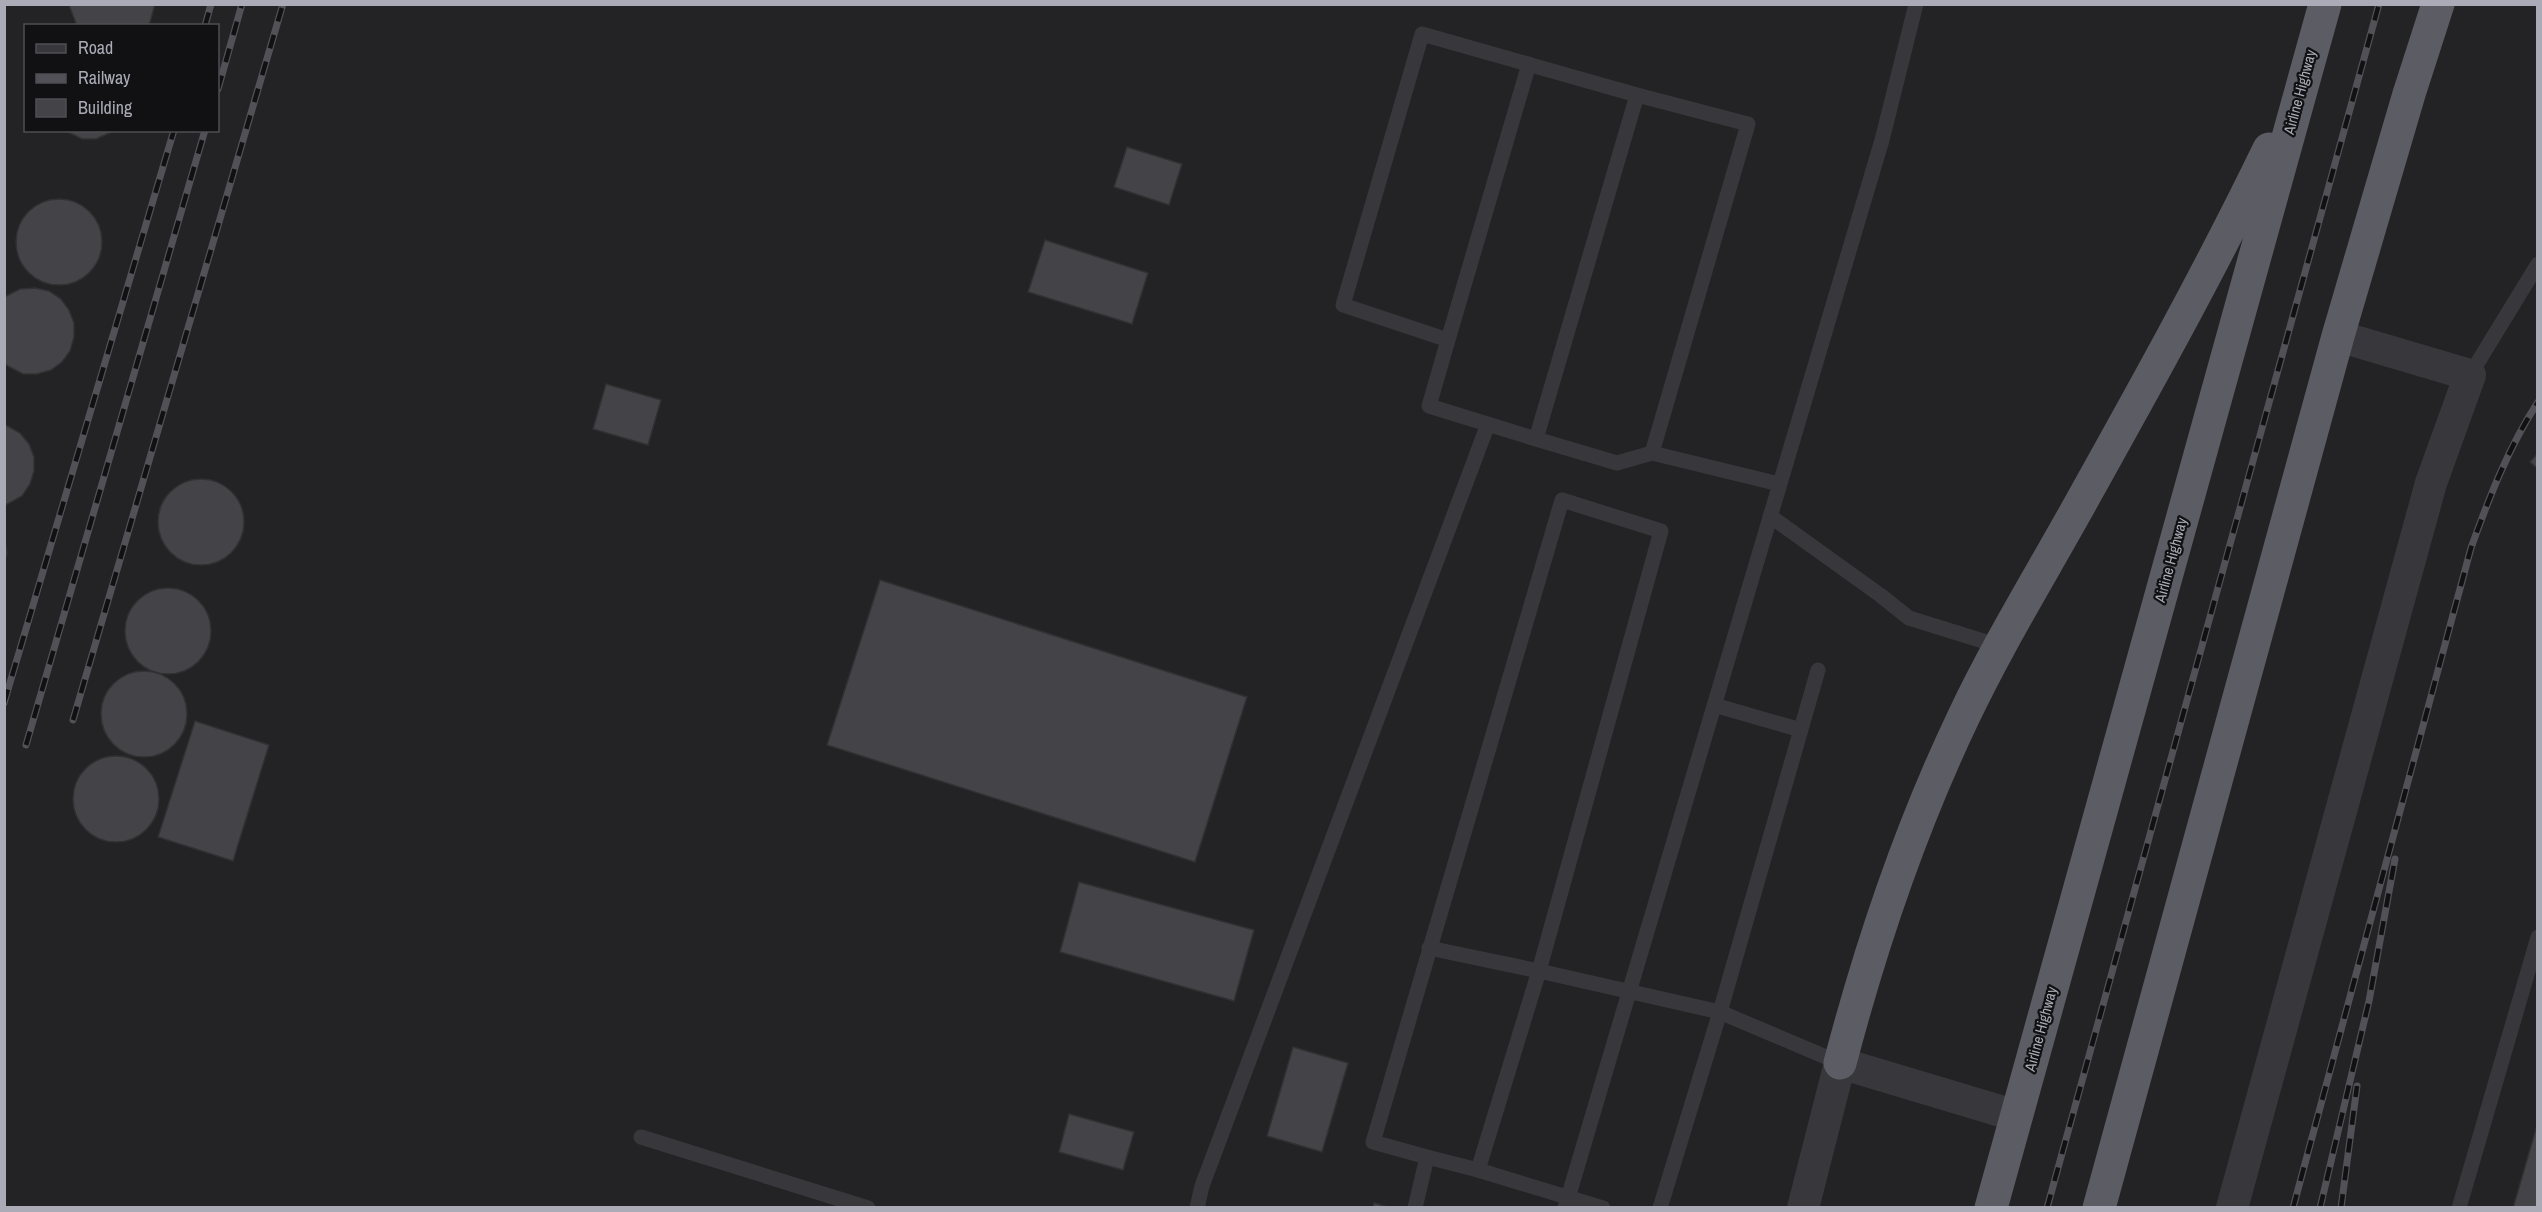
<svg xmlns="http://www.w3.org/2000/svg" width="2542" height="1212" viewBox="0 0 2542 1212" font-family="'Archivo Narrow',sans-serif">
  <rect width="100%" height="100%" fill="#161618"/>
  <!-- built -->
  <path fill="#232224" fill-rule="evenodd" d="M5 5H2537V1207H5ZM26 26H218V130H26Z"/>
  <!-- building -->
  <path fill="#444347" stroke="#313033" stroke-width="1.5" d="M155 4 149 26H77L69 5Z
    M64 130H116L96 139H82Z
    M1127 147 1182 164 1169 205 1114 187Z
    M16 242a43 43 0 1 1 86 0a43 43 0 1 1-86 0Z
    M1045 240 1148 273 1132 324 1028 292Z
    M35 288 49 291 61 299 69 310 74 323V337L70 351 62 362 51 370 37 374H23L4 364V297L20 289Z
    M606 384 661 400 648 445 593 429Z
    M4 424 20 433 29 444 34 457V471L30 484 22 496 4 506Z
    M2538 453V469L2530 462Z
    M158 522a43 43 0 1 1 86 0a43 43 0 1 1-86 0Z
    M4 533 7 554 4 563Z
    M880 580 1247 697 1195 862 827 745Z
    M125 631a43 43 0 1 1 86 0a43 43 0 1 1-86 0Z
    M101 714a43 43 0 1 1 86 0a43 43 0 1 1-86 0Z
    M195 721 269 745 233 861 158 837Z
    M73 799a43 43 0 1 1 86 0a43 43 0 1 1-86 0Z
    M1079 882 1254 930 1234 1001 1060 952Z
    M1293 1047 1348 1063 1322 1152 1267 1136Z
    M1069 1114 1134 1132 1123 1170 1059 1152Z
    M2538 1122V1208H2513Z
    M1374 1203 1391 1208H1373Z"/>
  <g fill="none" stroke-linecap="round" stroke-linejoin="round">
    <!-- service -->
    <path stroke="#38383c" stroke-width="15" d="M1529 64 1448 340 1343 305 1422 34 1637 95
      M1448 340 1429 406 1536 439
      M2470 375 2538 264
      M1652 453 1748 124 1637 95 1536 439 1617 463 1652 453 1779 484
      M1770 516 1880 595 1909 618 1999 646
      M1714 705 1801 730
      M641 1137 868 1208
      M1427 1157 1373 1142 1562 500 1661 531 1539 971 1429 948
      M1478 1170 1603 1208
      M1197 1208 1202 1186 1488 424
      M1415 1208 1427 1157 1478 1170 1539 971 1720 1012 1840 1063
      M1565 1208 1882 140 1916 4
      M1660 1208 1720 1012 1818 670
      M2459 1208 2538 937"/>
    <!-- minor -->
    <path stroke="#38383c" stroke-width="32" d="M1803 1208 1840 1063 2017 1116
      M2232 1208 2431 483 2470 375 2338 336"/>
    <!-- trunk -->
    <path stroke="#5c5c64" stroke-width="33" d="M1840 1063C1871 945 1910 829 1963 718 1996 648 2037 581 2075 513 2142 393 2209 273 2269 149
      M1991 1208 2325 4
      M2099 1208 2338 336 2409 94 2438 4"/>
    <!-- rail casing -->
    <g stroke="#515157" stroke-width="7">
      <path id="rail" d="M205 26 211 4
        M218 89 242 4
        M4 703 174 130
        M73 720 283 4
        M26 745 205 130
        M2047 1208 2379 4
        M2293 1208 2471 548C2489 498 2508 448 2538 402
        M2320 1208 2369 1001 2395 859
        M2341 1208 2357 1086"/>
    </g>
    <!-- rail -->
    <use href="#rail" stroke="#111113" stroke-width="4.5" stroke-dasharray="14" stroke-linecap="butt"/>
  </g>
  <g text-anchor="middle" stroke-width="4.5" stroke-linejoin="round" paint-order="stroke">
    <!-- street labels -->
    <g font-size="15" fill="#aaabb6" stroke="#111113">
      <text transform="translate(2300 92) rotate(-75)" y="5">Airline Highway</text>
      <text transform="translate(2171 560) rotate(-75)" y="5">Airline Highway</text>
      <text transform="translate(2041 1029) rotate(-75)" y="5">Airline Highway</text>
    </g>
  </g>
  <!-- border -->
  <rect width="2542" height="1212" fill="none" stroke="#aaabb6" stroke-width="12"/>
  <!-- legend -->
  <rect x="24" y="24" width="195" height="108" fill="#111113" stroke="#4e4f54" stroke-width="1.5"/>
  <rect x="36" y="44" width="30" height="9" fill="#38383c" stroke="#4e4f54" stroke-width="1.5"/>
  <text x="78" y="54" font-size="18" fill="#aaabb6">Road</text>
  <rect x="36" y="74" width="30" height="9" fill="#515157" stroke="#4e4f54" stroke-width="1.5"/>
  <text x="78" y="84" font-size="18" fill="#aaabb6">Railway</text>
  <rect x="36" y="99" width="30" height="18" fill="#444347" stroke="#4e4f54" stroke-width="1.5"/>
  <text x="78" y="114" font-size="18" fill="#aaabb6">Building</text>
</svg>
